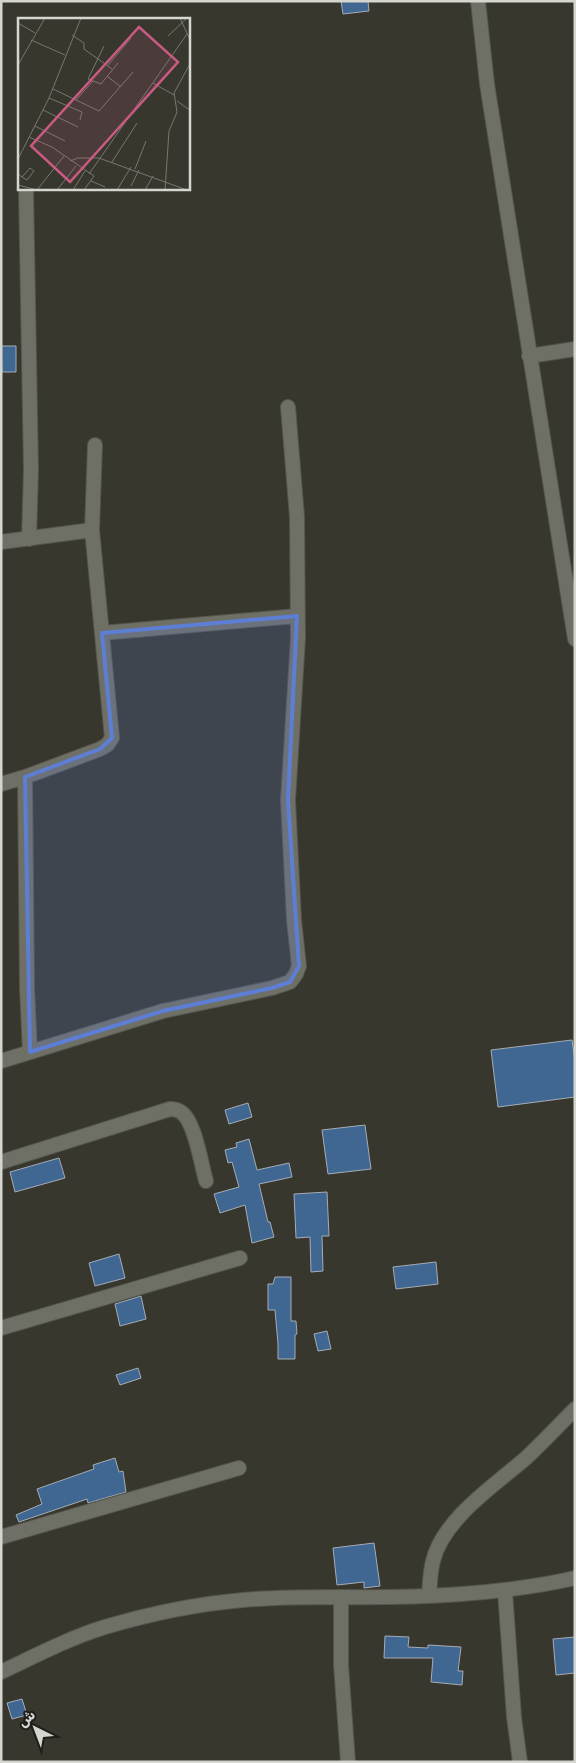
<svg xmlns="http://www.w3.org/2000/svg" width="576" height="1763" viewBox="0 0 576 1763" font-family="Rubik,Cairo,sans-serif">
  <rect width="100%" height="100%" fill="#37372e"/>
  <!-- building -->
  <path fill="#406792" stroke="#a5acb5" d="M341 1H368L369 11 343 14Z
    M1 346H16V372H2Z
    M572 1040 575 1061V1097L498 1107 491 1050Z
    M248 1103 252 1117 229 1124 225 1110Z
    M365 1125 371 1169 328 1174 322 1130Z
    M249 1139 257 1170 289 1163 292 1177 259 1184 268 1222H270L274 1237 252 1243 245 1205 220 1213 214 1194 239 1187 232 1162 228 1163 225 1150 237 1147 236 1143Z
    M59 1158 65 1178 15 1192 10 1172Z
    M327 1192 329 1236H322L323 1271 311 1272 310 1237 296 1238 294 1194Z
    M119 1254 125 1278 95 1286 89 1263Z
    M436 1262 438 1284 396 1289 393 1267Z
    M275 1277H291V1321H296L297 1334 295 1335V1359H278V1344L275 1310H268V1284H273Z
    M141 1296 146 1319 120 1326 115 1304Z
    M327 1331 331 1349 318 1351 314 1334Z
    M138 1368 141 1378 120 1385 116 1375Z
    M115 1458 119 1472 123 1471 126 1492 88 1503 87 1499 19 1522 16 1515 42 1504 37 1489 94 1469 93 1465Z
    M374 1543 380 1586 364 1588V1582L337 1585 333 1548Z
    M385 1636 409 1637 408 1647 428 1648V1645L461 1647 458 1671H463L462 1685 431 1682 433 1658H384Z
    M575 1637V1673L556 1675 553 1639Z
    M22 1699 27 1715 12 1719 7 1703Z"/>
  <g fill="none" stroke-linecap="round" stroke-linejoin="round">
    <!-- minor casing -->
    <g stroke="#55554e" stroke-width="16">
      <path id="minor" d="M478 1 487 84 575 639
        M26 189 31 470 29 539
        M529 356 575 349
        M1 542 92 530
        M102 633 297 616
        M25 777 27 988 30 1052
        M1 784 25 777 100 749 107 745 112 738 92 530 95 445
        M1 1061 163 1011 272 988 290 982 296 974 299 966 294 920 288 800 298 638 297 517 288 407
        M1 1162 170 1109C173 1109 178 1110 181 1112 195 1121 201 1164 206 1181
        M1 1328 240 1258
        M1 1537 239 1468
        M505 1591 514 1717 520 1762
        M429 1595C430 1584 430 1572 433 1561 443 1519 495 1485 526 1458 543 1442 559 1425 575 1409
        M341 1597V1665L348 1762
        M1 1672C35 1656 69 1638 105 1627 149 1614 197 1604 243 1600 275 1597 309 1597 341 1597 419 1598 499 1595 575 1578"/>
    </g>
    <!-- minor -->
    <use href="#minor" stroke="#6f7065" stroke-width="14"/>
  </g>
  <!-- marked area -->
  <path fill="#5d7ed5" fill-opacity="0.2" stroke="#5d7ed5" stroke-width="4" stroke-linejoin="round" d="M297 616 288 800 299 966 290 982 272 988 163 1011 30 1052 25 777 100 749 112 738 102 633Z"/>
  <!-- overview -->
  <g transform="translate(18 18)">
    <rect width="172" height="172" fill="#37372e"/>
    <path fill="none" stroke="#76776f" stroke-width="1" d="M162 0 173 24M0 5 17 15M54 17 66 25V31L94 51M150 18 169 0M13 22 47 37M86 28 70 61 83 66 100 45M0 47 27 0M90 47 113 20M89 58 103 69M135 65 156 77M35 71 81 93 115 54M31 80 64 94 62 102M58 82 75 63M159 83 173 93M25 92 60 109M17 108 47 123M11 119 34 129 76 158 66 172M0 141 31 80 63 0M52 143 60 140H81L169 172M94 144 119 105M117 151 128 123M0 156 4 159 9 162 16 153 12 150 4 159M71 156 169 16M73 163 87 169M0 167 19 172M113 168 121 152M19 172 46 138M39 172 58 148M55 172 67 153M99 172 113 149M127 172 135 158M147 172 151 113 159 94 156 75 173 44"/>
    <path fill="#c95a84" fill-opacity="0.15" stroke="#c95a84" stroke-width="2.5" d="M121 9 160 44 52 164 13 128Z"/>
    <rect width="172" height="172" fill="none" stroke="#d5d6d0" stroke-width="2.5"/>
  </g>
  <!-- border -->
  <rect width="576" height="1763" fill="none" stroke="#d5d6d0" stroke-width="5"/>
  <!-- north arrow -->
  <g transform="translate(35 1728) rotate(318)" stroke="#1e1e1a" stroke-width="4" paint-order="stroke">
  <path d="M0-4L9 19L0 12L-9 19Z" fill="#d5d6d0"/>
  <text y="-8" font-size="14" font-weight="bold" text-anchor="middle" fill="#d5d6d0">ش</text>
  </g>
</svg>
